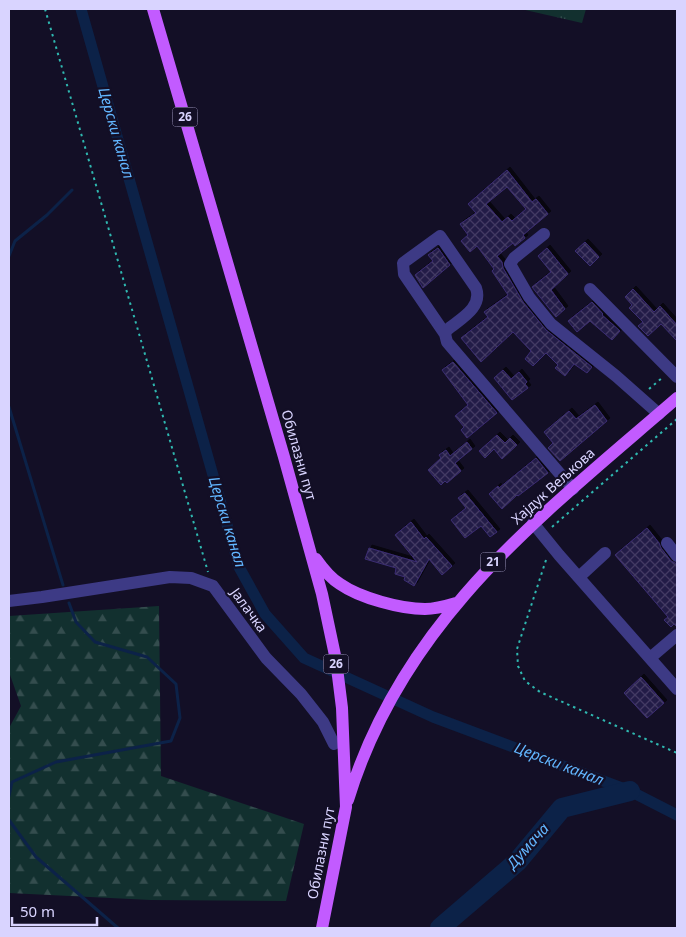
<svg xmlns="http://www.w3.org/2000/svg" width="686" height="937" viewBox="0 0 686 937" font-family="'Noto Sans',sans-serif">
  <defs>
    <pattern id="grass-tufts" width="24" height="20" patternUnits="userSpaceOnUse" patternTransform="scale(1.25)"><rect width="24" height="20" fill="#12302f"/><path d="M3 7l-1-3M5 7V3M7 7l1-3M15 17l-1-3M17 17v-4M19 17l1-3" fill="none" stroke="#344d4e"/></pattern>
    <pattern id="forest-firs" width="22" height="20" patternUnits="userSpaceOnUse" patternTransform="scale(1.25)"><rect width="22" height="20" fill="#12302f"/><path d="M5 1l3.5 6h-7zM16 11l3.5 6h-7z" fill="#344d4e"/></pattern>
    <pattern id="building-cross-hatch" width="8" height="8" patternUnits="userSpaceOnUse" patternTransform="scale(1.25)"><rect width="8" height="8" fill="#241b47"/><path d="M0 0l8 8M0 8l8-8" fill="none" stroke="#433b63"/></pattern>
    <filter id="shadow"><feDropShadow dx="3" dy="-3" stdDeviation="0" flood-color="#0009"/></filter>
  </defs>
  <rect width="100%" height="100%" fill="#130f26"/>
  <!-- grass -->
  <path fill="url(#grass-tufts)" d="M521 9H586L582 23Z"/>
  <!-- forest -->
  <path fill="url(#forest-firs)" d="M159 606 161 776 304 824 286 901 151 900 9 893V728L21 706 9 672V616Z"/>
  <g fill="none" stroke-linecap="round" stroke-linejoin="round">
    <!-- stream -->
    <path stroke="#0c2248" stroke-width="3" d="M9 256 15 241 47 215 72 190
      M9 407 63 585
      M9 796 12 782 56 762 171 741 180 718 176 684 147 657 95 642 76 622 69 603
      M9 820 36 857 118 928"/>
    <!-- canal -->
    <path stroke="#0c2248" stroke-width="11" d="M81 9 239 567 265 614 304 658 433 717 630 791 677 815"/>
    <!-- river -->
    <path stroke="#0c2248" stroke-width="20" d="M440 928 517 862 562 808 630 791"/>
  </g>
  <!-- building -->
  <path fill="url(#building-cross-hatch)" stroke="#3b2d73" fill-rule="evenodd" filter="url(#shadow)" d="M507 170 532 202 536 199 548 214 523 235 525 238 515 246 513 243 497 256 502 262 503 268 523 302 546 330 592 367 587 373 574 364 565 376 555 368 558 365 546 353 533 366 525 359 531 351 513 332 481 362 461 338 488 317 484 312 508 295 492 271 494 269 477 246 470 252 461 241 468 235 460 224 476 213 468 204ZM507 187 526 209 512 221 508 217 502 222 486 204Z
    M585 242 599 257 590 266 575 251Z
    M438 248 450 265 423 288 415 275 433 261 428 255Z
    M547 248 568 274 551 290 565 309 556 317 532 287 551 272 538 256Z
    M633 289 654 312 660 306 677 325V341L661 324 648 336 638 326 643 322 629 308 632 305 625 297Z
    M592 302 603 314 602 315 620 331 612 340 590 321 577 332 568 321Z
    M453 362 497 413 467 438 461 430 464 427 455 416 468 405 442 370Z
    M503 370 511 379 519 372 527 382 525 384 528 388 512 400 494 378Z
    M595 405 607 421 560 461 548 448 553 443 544 432 569 411 576 419Z
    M497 435 505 443 510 438 517 445 502 459 494 449 485 458 479 451Z
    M467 442 472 449 455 463 461 471 447 483 445 481 441 485 428 470 441 458 439 455 446 450 450 456Z
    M536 458 548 473 518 496 517 495 502 509 489 494 498 486 499 488Z
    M465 493 497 532 490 537 481 526 465 538 451 520 466 508 458 498Z
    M411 522 424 539 426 537 452 566 442 575 429 559 414 586 404 580 405 577 395 574 396 568 365 559 369 548 417 562 395 535Z
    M647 528 659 543 661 548 671 561 677 564V627L674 624 671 627 664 620 668 617 615 555Z
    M641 677 664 703 647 718 624 693Z"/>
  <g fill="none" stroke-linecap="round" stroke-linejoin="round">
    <!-- path -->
    <path stroke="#2fb8b0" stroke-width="2" stroke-dasharray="2.5 4" stroke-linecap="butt" d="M45 9 208 572
      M649 389 662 378
      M552 527 677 419
      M546 560 517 649 518 666 525 681 540 692 677 753"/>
    <!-- minor -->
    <path stroke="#3d3a85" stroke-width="12" d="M544 234 514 258 510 264 529 297 551 324 616 376 659 414
      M590 289 677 377
      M445 334 404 274 403 263 440 236 476 288C483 308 460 319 447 330L445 334 447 342 573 489
      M533 523 559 555 677 689
      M667 543 677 556
      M579 577 605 553
      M9 601 42 597 170 577 191 578 213 586 266 658 301 694 323 722 334 744
      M650 658 677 635"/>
    <!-- major -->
    <path stroke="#c25bff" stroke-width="12" d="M153 9 284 457 322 594 336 660 342 708 346 807 322 928
      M316 559C323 569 330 578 340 584 360 598 401 609 425 609 435 609 446 606 456 603
      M348 800C403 619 541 516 677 398"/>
  </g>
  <g text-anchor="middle" stroke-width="4.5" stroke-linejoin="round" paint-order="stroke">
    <!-- shield labels -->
    <g fill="#130f26" stroke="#9e99be" stroke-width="1">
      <rect x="172.5" y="107.5" width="25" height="19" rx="4"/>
      <rect x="480.5" y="552.5" width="25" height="19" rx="4"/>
      <rect x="323.5" y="654.5" width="25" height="19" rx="4"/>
    </g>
    <g font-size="12" font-weight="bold" fill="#d9d4ff">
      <text x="185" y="121">26</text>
      <text x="493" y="566">21</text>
      <text x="336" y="668">26</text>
    </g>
    <!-- street labels -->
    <g font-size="14" fill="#d9d4ff" stroke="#130f26">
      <text transform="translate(299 455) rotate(74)" y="5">Обилазни пут</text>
      <text transform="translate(553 486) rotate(-42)" y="5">Хајдук Вељкова</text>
      <text transform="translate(249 610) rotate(54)" y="5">Јалачка</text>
      <text transform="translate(321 853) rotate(-79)" y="5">Обилазни пут</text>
    </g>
    <!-- water labels -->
    <g font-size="15" font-style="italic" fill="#62b6ff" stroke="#130f26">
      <text transform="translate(116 133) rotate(74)" y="5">Церски канал</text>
      <text transform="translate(227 522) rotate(73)" y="5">Церски канал</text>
      <text transform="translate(559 764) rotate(21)" y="5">Церски канал</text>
      <text transform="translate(528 846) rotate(-48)" y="5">Думача</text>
    </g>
  </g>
  <!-- border -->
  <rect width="686" height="937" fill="none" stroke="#d9d4ff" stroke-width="20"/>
  <!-- scale -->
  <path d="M12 917v8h85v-8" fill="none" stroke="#d9d4ff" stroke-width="2.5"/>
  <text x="20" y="917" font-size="15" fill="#d9d4ff" stroke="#130f26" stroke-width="4" paint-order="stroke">50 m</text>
</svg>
